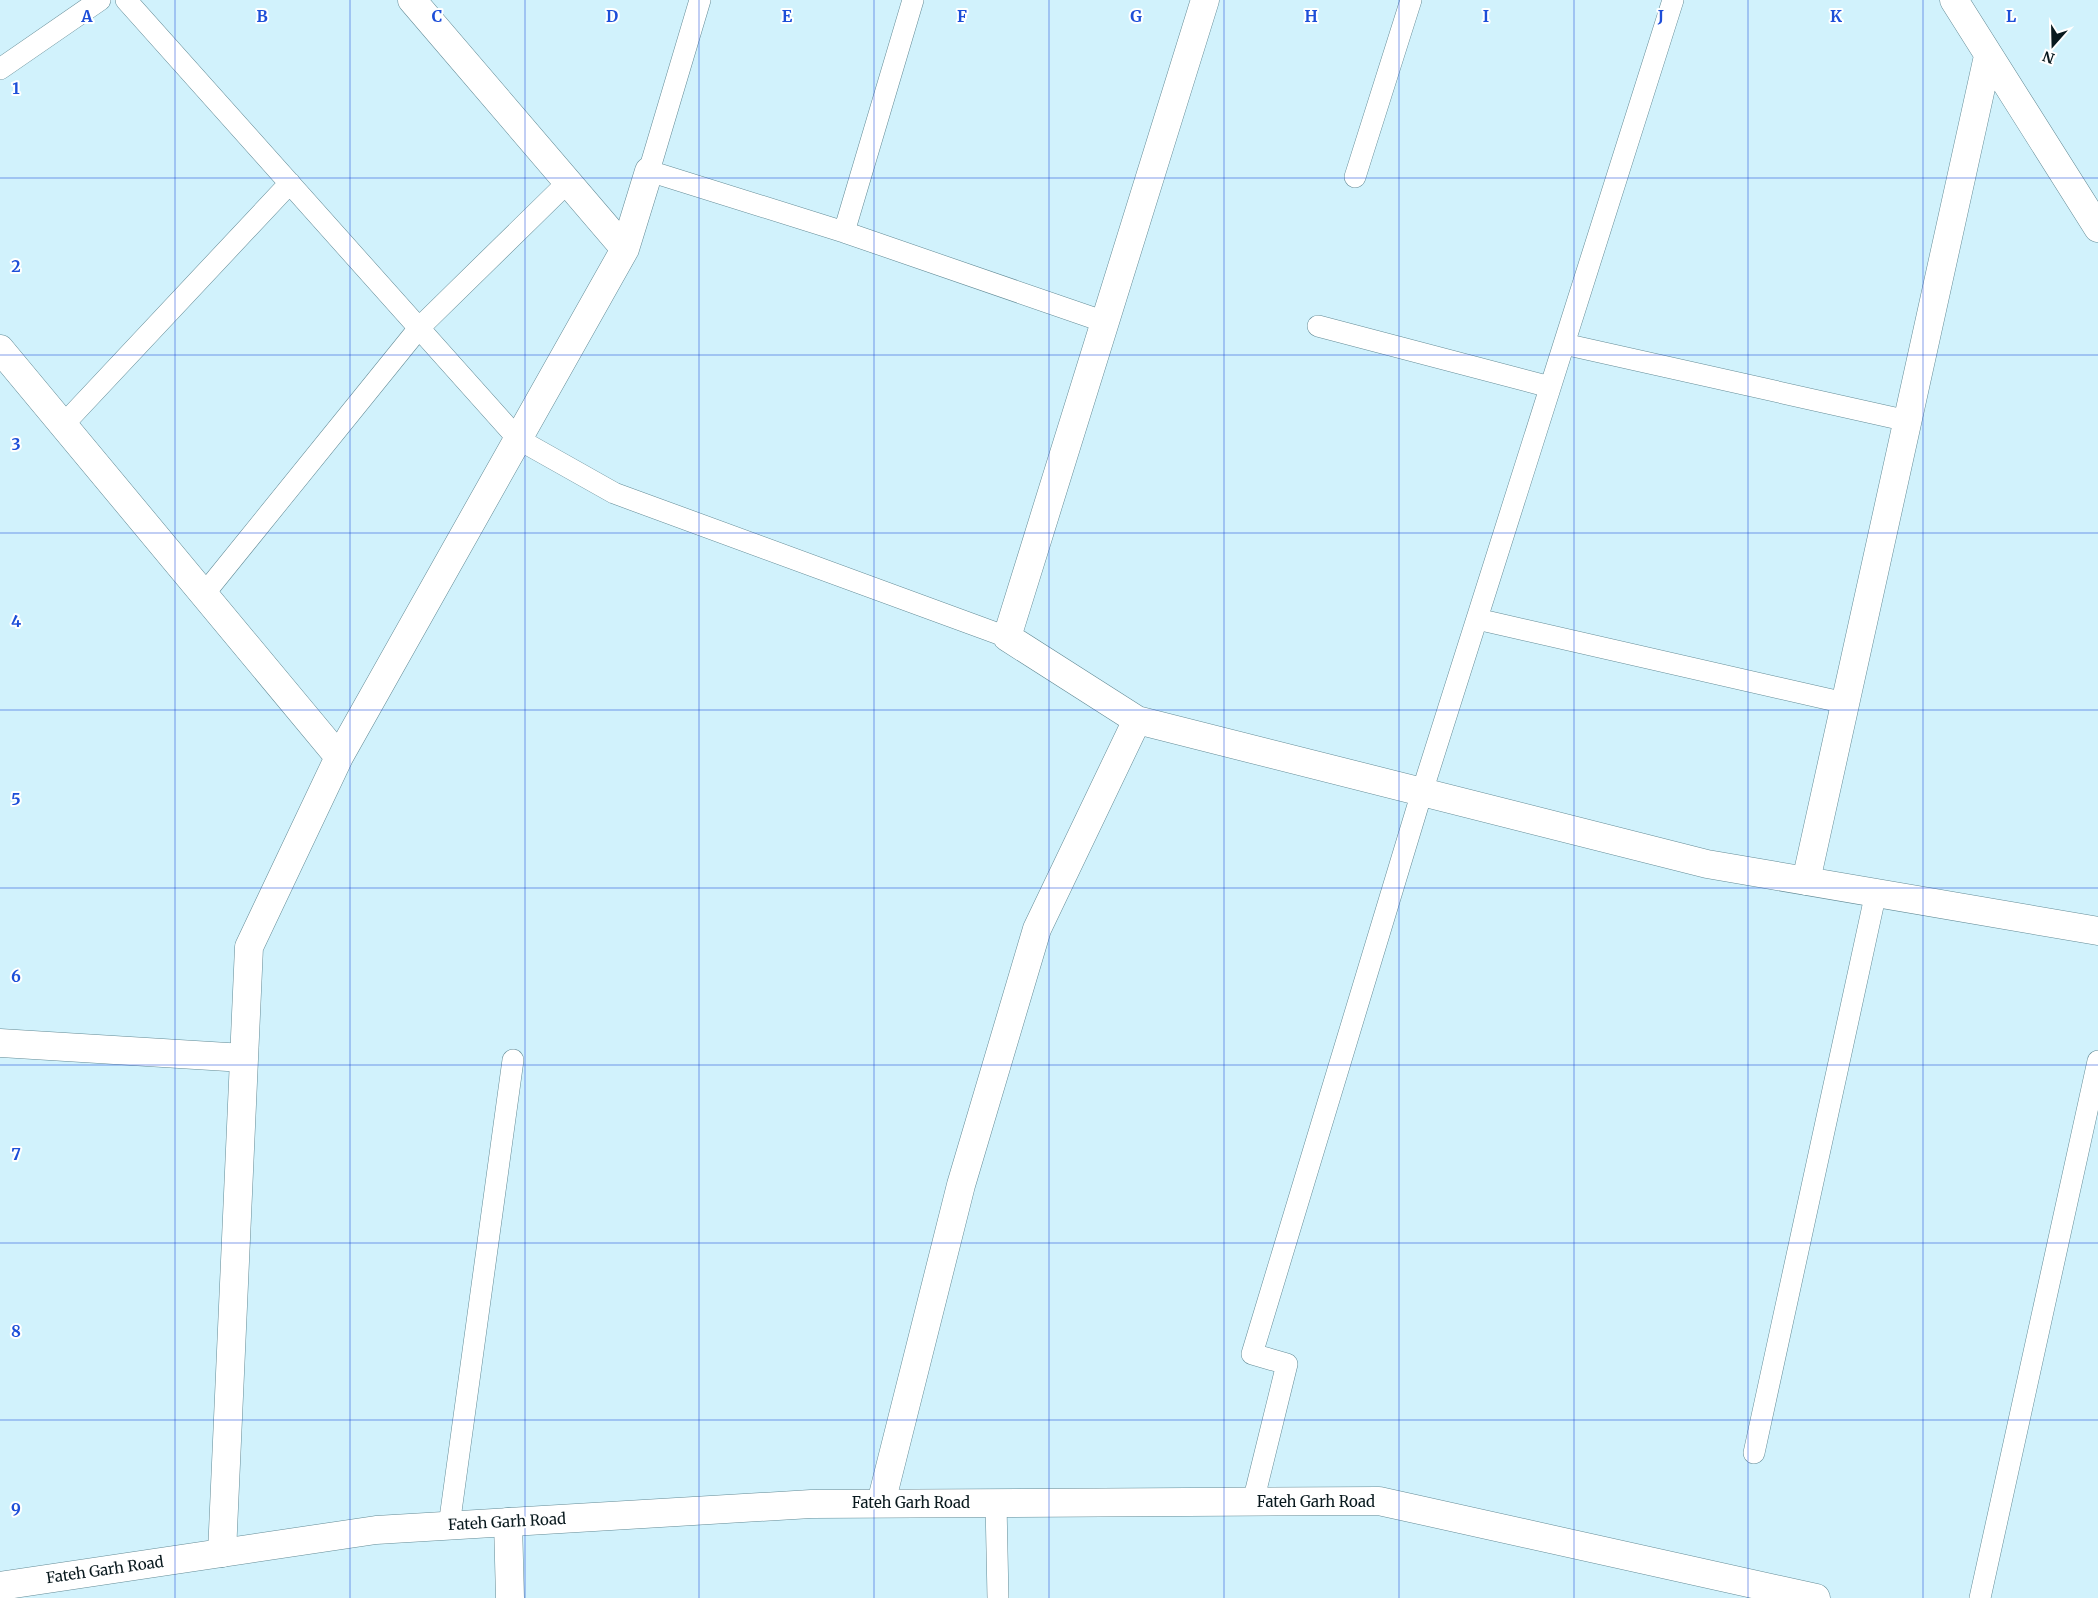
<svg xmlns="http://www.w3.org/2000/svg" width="2098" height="1598" viewBox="0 0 2098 1598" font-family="Merriweather,serif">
  <rect width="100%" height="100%" fill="#d1f2fc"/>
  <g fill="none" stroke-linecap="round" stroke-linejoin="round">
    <!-- lane casing -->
    <g stroke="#638b96" stroke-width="22">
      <path id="lane" d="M126 0 518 439 614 493 1007 637
        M700 0 649 171 844 232 1105 322
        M0 69 100 0
        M1355 177 1411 0
        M844 232 913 0
        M1318 326 1550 387
        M1564 344 1908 421
        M63 425 290 183
        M204 594 419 328 568 182
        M1477 619 1845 703
        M1754 1453 1876 892
        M1253 1502 1287 1364 1252 1354 1422 792 1673 0
        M996 1503 998 1598
        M449 1526 513 1060
        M1980 1598 2098 1061"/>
    </g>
    <!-- street casing -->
    <g stroke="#638b96" stroke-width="29">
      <path id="street" d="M412 0 625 249
        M1954 0 2098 228
        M0 349 339 757
        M1137 720 1707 864 2098 931
        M1806 881 1988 56
        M0 1043 244 1058
        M881 1503 961 1185 1037 929 1137 720 1007 637 1205 0
        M508 1522 510 1598
        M222 1553 249 947 339 757 625 249 649 171"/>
    </g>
    <!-- secondary casing -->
    <g stroke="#638b96" stroke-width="29">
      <path id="secondary" d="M0 1586 376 1530 811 1504 1379 1501 1816 1598"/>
    </g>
    <!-- lane -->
    <use href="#lane" stroke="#fff" stroke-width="21"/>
    <!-- street -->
    <use href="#street" stroke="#fff" stroke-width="28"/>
    <!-- secondary -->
    <use href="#secondary" stroke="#fff" stroke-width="28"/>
  </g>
  <!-- grid -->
  <path fill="none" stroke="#1d4ed8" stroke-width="1" stroke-opacity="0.55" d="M175 0V1598M350 0V1598M525 0V1598M699 0V1598M874 0V1598M1049 0V1598M1224 0V1598M1399 0V1598M1574 0V1598M1748 0V1598M1923 0V1598M0 178H2098M0 355H2098M0 533H2098M0 710H2098M0 888H2098M0 1065H2098M0 1243H2098M0 1420H2098"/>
  <g text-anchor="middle" stroke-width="4" stroke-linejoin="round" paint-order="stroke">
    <!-- street labels -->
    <g font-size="15" fill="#09191e" stroke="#fff">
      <text x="1316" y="1507">Fateh Garh Road</text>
      <text x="911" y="1508">Fateh Garh Road</text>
      <text transform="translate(507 1522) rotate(-3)" y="5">Fateh Garh Road</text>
      <text transform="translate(105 1570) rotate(-8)" y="5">Fateh Garh Road</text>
    </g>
  </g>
  <g font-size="16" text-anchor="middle" font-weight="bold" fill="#1d4ed8" stroke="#fff" stroke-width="4" stroke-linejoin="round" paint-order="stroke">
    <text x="87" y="22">A</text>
    <text x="262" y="22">B</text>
    <text x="437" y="22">C</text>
    <text x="612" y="22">D</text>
    <text x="787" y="22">E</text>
    <text x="962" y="22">F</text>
    <text x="1136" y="22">G</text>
    <text x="1311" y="22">H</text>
    <text x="1486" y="22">I</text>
    <text x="1661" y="22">J</text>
    <text x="1836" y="22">K</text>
    <text x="2011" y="22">L</text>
    <text x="16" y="94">1</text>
    <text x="16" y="272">2</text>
    <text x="16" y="450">3</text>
    <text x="16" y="627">4</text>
    <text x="16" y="805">5</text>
    <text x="16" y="982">6</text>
    <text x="16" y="1160">7</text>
    <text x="16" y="1337">8</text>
    <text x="16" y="1515">9</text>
  </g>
  <!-- north arrow -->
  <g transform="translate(2053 45) rotate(200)" stroke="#ffffff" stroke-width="4" paint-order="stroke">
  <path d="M0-4L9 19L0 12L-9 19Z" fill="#09191e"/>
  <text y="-8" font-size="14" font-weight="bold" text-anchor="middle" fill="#09191e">N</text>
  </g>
</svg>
